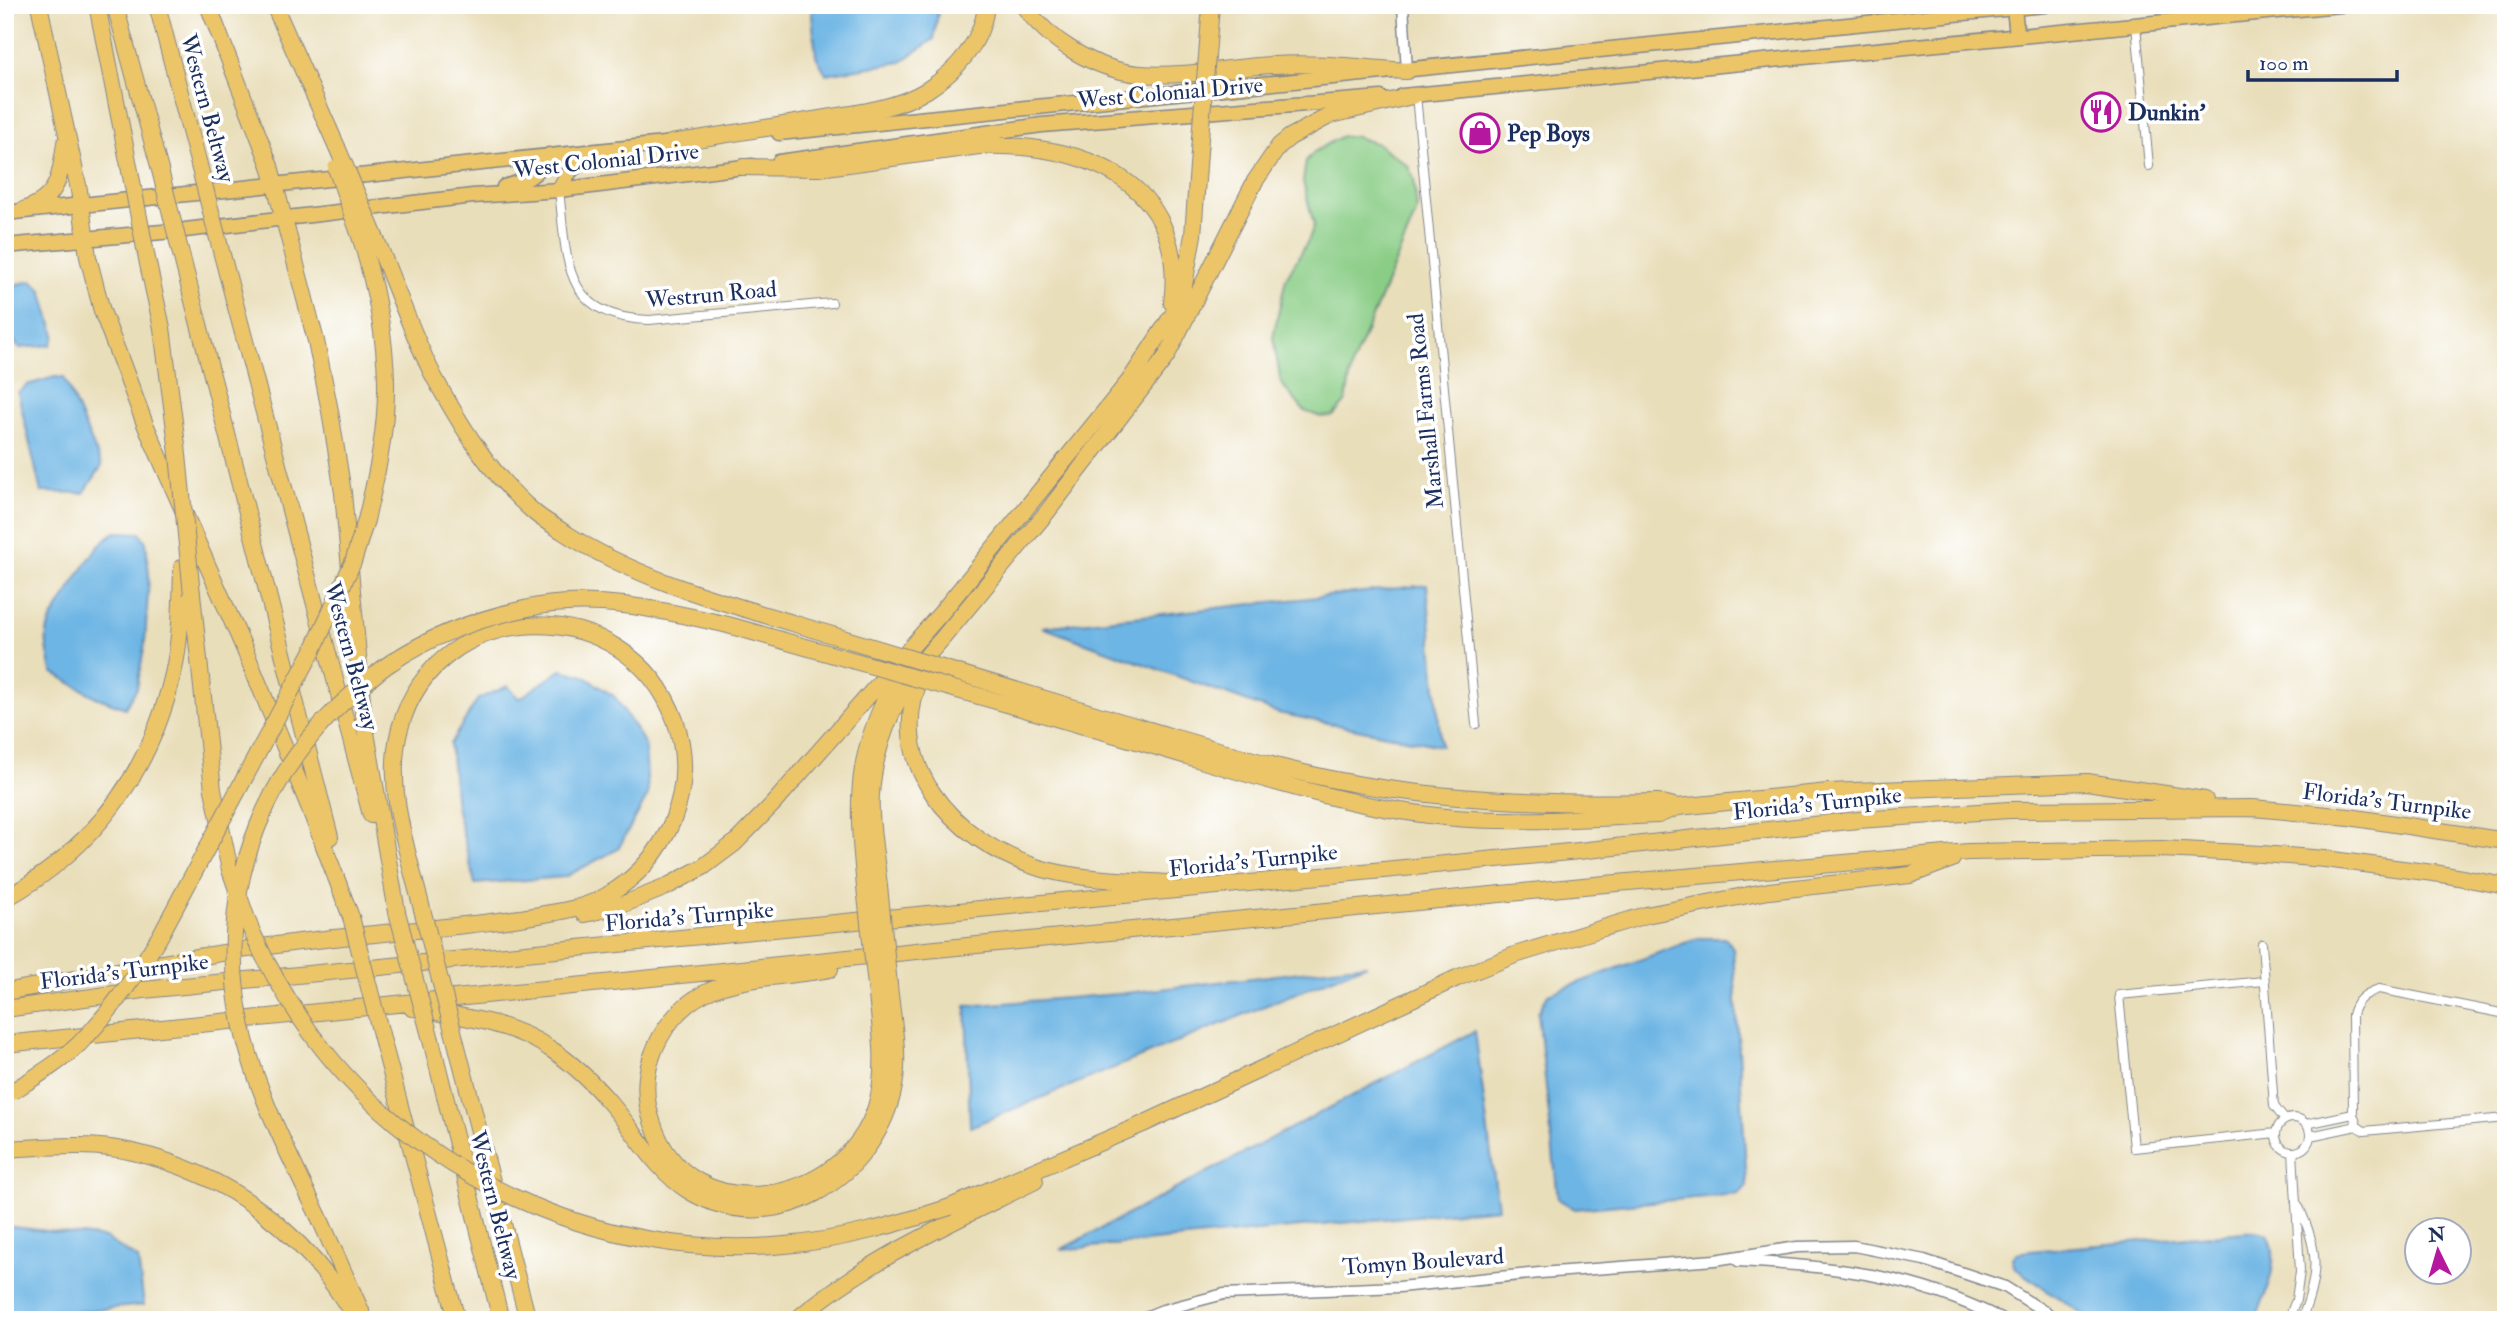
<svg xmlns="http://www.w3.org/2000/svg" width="2511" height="1325" viewBox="0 0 2511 1325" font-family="'IM FELL Double Pica',serif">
  <rect width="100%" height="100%" fill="#fff"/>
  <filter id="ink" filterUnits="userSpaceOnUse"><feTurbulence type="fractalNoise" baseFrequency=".0143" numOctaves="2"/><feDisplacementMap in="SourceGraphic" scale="14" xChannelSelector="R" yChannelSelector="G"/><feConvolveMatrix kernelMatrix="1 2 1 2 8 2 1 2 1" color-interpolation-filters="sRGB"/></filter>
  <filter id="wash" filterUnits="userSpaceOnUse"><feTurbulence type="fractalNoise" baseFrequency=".00686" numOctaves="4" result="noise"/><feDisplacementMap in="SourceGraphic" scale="28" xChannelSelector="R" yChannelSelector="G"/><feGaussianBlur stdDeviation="1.57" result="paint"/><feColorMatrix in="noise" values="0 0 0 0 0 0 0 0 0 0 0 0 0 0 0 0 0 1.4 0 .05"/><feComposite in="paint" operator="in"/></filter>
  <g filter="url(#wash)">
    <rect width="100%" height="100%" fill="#e9deba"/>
    <!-- green -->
    <path fill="#8acd86" stroke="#527e72" stroke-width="2" d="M1342 136H1353L1378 144 1408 166 1414 179 1417 211 1352 365 1346 401 1333 416 1321 417 1304 411 1281 383 1273 337 1286 278 1309 239 1314 225 1303 182 1306 161 1314 152Z"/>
    <!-- water -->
    <path fill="#6db5e4" stroke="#4472a1" stroke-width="2" d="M811 5H939L934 39 901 62 826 74 816 56Z
      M32 281 42 290 55 335 51 345 19 348C8 336 5 300 13 285Z
      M55 377 64 378 102 466 84 493 41 492 18 393 27 385Z
      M116 532 140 533 146 542 149 575 145 643 137 688 125 708 96 697 52 672C48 651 42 637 52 618 67 596 94 542 116 532Z
      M1427 585 1441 746 1278 713 1042 627Z
      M561 670 584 676 615 697 645 744 648 795 618 849 565 877 475 884 456 806 450 744 478 699 508 686 519 699Z
      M1698 938H1726L1733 948 1747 1186 1739 1194 1575 1209 1558 1199 1538 1013 1548 994Z
      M1367 964 970 1127 966 1006 1118 994Z
      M1475 1031 1498 1208 1060 1250Z
      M5 1226 105 1238 138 1259 144 1305 5 1319Z
      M2256 1231 2268 1234C2282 1261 2265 1293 2256 1320H2091L2015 1268 2012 1259 2017 1253 2030 1251Z"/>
  </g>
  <g filter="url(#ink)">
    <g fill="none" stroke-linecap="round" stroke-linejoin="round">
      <!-- minor casing -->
      <g stroke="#82868c" stroke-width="10">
        <path id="minor" d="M2136 25 2149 166
          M1416 95 1476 724
          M559 190C567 258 561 317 649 320L832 303
          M2262 944 2274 1106 2285 1120
          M2264 981 2119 995 2134 1148 2276 1133
          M2506 1014 2379 989C2365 993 2355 1001 2352 1015L2353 1114 2357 1126 2364 1131 2506 1118
          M2276 1135a17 17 0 1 1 34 0a17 17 0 1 1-34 0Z
          M2306 1124 2353 1114
          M2310 1136 2357 1126
          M2298 1205C2319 1249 2320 1274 2301 1320
          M2288 1320 2296 1300 2300 1271 2293 1152"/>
      </g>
      <!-- tertiary casing -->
      <g stroke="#82868c" stroke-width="13">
        <path id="tertiary" d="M1403 5 1407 71
          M1738 1261C1834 1266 1916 1275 2003 1320
          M1138 1320 1163 1310 1224 1294 1399 1287 1540 1273 1715 1260 1797 1247 1854 1246 1924 1260 2005 1287 2058 1320"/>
      </g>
      <!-- trunk casing -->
      <g stroke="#82868c" stroke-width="17">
        <path id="trunk" d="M2014 8 2017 36
          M1402 96 2340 5
          M779 133 2045 5
          M779 162 1042 125 1381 98
          M504 187C526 181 538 175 549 155
          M559 190C571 165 577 163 604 158
          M5 213 683 142
          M5 246 185 230 473 196 559 190 752 166"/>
      </g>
      <!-- motorway casing -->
      <g stroke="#82868c" stroke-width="18">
        <path id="motorway" d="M39 5 79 190 88 257 102 311 145 424 244 648 308 804 351 917
          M97 5 129 166
          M115 5 160 170
          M157 5 199 165
          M208 5 270 166 316 341 330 411 343 493 364 721 397 912
          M274 5 337 147
          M1023 5C1049 41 1095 70 1140 74 1184 78 1229 67 1273 65 1318 62 1363 68 1407 71
          M1207 56 1211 5
          M671 143C718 136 766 128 814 120 850 114 895 110 927 90 957 71 983 41 986 5
          M743 167 819 168 979 146C1082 142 1188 181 1172 303
          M23 210C59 199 60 176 65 143
          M361 239C375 285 385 333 386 381 387 428 377 475 366 520
          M376 239C395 284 412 334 434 377 461 426 491 476 535 513 543 520 553 525 562 531 631 576 710 599 789 622
          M220 247 371 815
          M180 250 330 837
          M148 264 162 328 177 445
          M192 594 213 790 230 870
          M923 672C881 762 953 840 1036 867 1078 880 1124 880 1168 883
          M1135 726C1218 750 1302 777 1388 789 1478 802 1567 804 1658 802L1678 807
          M1130 739C1234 769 1337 806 1445 817 1516 824 1587 818 1658 815L1678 807 1828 792 2087 782 2205 800
          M879 886C876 856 869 824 871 794 875 737 902 680 941 640L1047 512 1166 357 1255 181 1279 146 1290 137 1331 115 1412 96
          M865 887C856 798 854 753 899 672
          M5 899C93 849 150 773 173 674 181 639 181 603 182 567
          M585 914 619 906 664 888 703 867 735 843 773 804 941 613 1130 380 1177 308 1183 291 1193 235 1200 138
          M830 969C791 977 740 976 705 993 679 1006 661 1030 652 1056 644 1078 645 1102 653 1124 689 1234 845 1206 876 1107 888 1067 880 1026 876 986
          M5 992C109 973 212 952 316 940 384 932 453 928 520 918 549 913 580 911 606 896 668 861 699 788 675 720 628 591 437 594 400 728 384 787 408 852 422 909
          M412 1008C458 1016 508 1021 549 1048 573 1063 593 1083 611 1104 636 1133 656 1171 689 1191 773 1242 873 1180 893 1091 901 1057 892 1019 889 985
          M5 1009 143 990 1579 851 1858 820 2009 810 2253 808 2349 817 2506 841
          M455 1039 528 1320
          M431 1040 501 1320
          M5 1044 926 950 1583 886 1968 852 2162 849 2262 854 2325 859 2441 874 2506 886
          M384 1046 457 1320
          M5 1149C47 1147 92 1142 133 1152 230 1174 307 1234 356 1320
          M950 1207 1143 1124 1457 978 1515 955 1646 915 1769 891 1910 875 1952 859
          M319 1217 361 1311
          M796 1320C866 1260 953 1222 1035 1181"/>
      </g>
      <!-- minor -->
      <use href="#minor" stroke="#fff" stroke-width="8"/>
      <!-- tertiary -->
      <use href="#tertiary" stroke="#fff" stroke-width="10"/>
      <!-- trunk -->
      <use href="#trunk" stroke="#edc569" stroke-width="14"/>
      <!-- motorway -->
      <use href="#motorway" stroke="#edc569" stroke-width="16"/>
      <!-- motorway-bridge casing -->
      <g stroke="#82868c" stroke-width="18" stroke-linecap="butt">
        <path id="motorway-bridge" d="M1200 138 1207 56
          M337 147 376 239
          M199 165 220 247
          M129 166 148 264
          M336 168 361 239
          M160 170 180 250
          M177 445 192 594
          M789 622 1135 726
          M230 870C238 891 244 914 253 934 267 965 284 994 303 1022 407 1174 601 1263 785 1245 842 1240 895 1225 950 1207
          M879 886 889 985
          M865 887 876 986
          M422 909 455 1039
          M397 912 431 1040
          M351 917 384 1046
          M13 1091C35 1077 59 1063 79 1044 111 1012 136 975 160 936L313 650 353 562 366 520
          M319 1217C285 1147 248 1077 237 1000 220 878 268 762 363 685 372 677 382 668 392 662 431 636 478 619 524 609 591 593 662 610 728 625L1130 739"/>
      </g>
      <!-- motorway-bridge -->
      <use href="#motorway-bridge" stroke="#edc569" stroke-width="16"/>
    </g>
  </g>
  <!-- icons -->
  <defs>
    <g id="restaurant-ring" transform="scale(2.0125)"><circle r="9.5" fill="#fff" stroke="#b5179e" stroke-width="1.5"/><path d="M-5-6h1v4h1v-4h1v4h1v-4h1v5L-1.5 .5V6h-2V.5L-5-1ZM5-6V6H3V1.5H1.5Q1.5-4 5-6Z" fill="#b5179e"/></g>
    <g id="shop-ring" transform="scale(2.0125)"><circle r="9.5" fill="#fff" stroke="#b5179e" stroke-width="1.5"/><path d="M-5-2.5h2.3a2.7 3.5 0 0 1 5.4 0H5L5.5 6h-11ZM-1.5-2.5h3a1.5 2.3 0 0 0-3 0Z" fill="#b5179e"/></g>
  </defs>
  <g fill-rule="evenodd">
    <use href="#restaurant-ring" x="2101" y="112"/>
    <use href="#shop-ring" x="1480" y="133"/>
  </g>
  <g text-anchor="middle" stroke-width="7" stroke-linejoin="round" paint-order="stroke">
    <!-- street labels -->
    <g font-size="23" fill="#1b2f5e" stroke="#fff">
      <text transform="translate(1170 92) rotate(-5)" y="8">West Colonial Drive</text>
      <text transform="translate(208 108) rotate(75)" y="8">Western Beltway</text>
      <text transform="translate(606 160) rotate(-6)" y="8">West Colonial Drive</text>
      <text transform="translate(711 294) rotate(-5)" y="8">Westrun Road</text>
      <text transform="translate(1425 411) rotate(-96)" y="8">Marshall Farms Road</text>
      <text transform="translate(352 656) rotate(75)" y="8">Western Beltway</text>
      <text transform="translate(2387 801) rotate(7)" y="8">Florida's Turnpike</text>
      <text transform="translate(1817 803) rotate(-6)" y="8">Florida's Turnpike</text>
      <text transform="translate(1253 860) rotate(-6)" y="8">Florida's Turnpike</text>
      <text transform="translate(689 916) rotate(-5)" y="8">Florida's Turnpike</text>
      <text transform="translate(124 971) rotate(-7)" y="8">Florida's Turnpike</text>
      <text transform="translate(496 1205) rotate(76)" y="8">Western Beltway</text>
      <text transform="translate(1423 1261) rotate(-4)" y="8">Tomyn Boulevard</text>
    </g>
    <!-- poi labels -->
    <g font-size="23" font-weight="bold" fill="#1b2f5e" stroke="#fff" text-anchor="start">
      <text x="2128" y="120">Dunkin'</text>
      <text x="1507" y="141">Pep Boys</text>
    </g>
  </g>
  <!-- margin -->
  <rect width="2511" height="1325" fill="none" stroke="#fff" stroke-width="28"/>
  <!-- north arrow -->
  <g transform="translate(2438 1251) rotate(355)"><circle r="33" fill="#ffffff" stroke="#a4acbf" stroke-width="2"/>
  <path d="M0-5L12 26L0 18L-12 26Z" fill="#b5179e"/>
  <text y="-10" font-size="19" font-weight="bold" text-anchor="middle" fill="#1b2f5e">N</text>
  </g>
  <!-- scale -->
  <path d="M2248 70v10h149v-10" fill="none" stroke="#1b2f5e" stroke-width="3.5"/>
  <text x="2259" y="70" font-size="21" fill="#1b2f5e" stroke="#ffffff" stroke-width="5" paint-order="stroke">100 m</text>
</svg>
